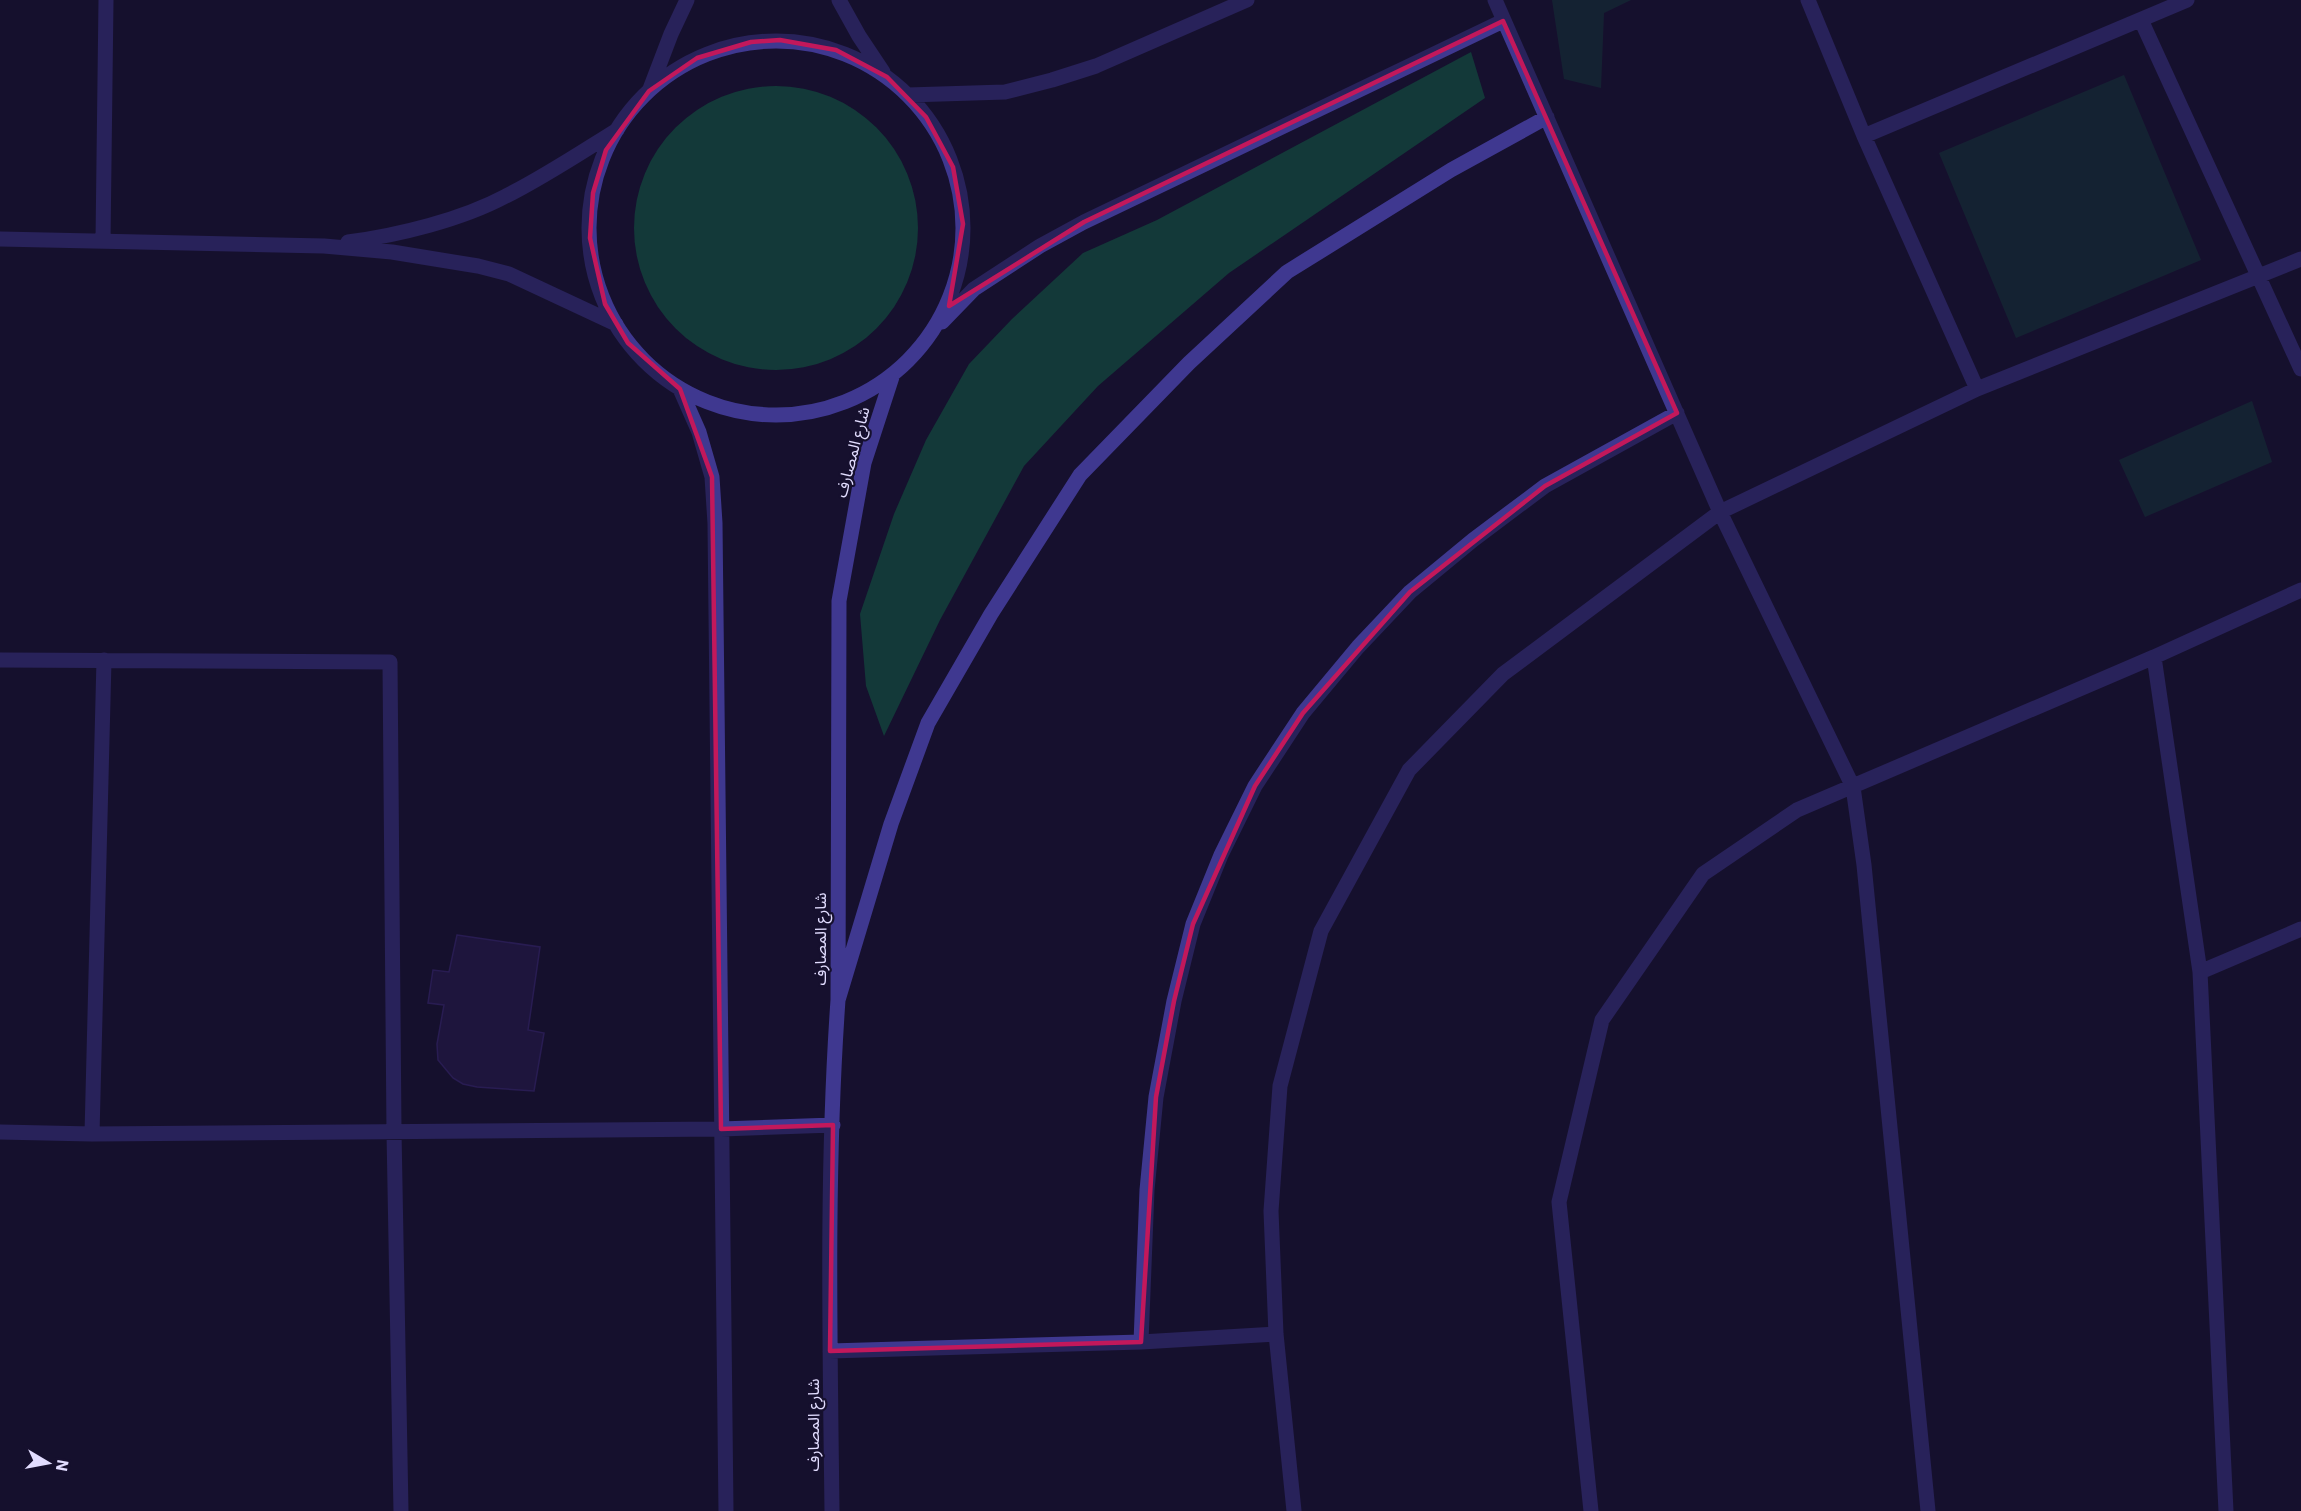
<svg xmlns="http://www.w3.org/2000/svg" width="2301" height="1511" viewBox="0 0 2301 1511" font-family="'IBM Plex Sans','Noto Sans Arabic',sans-serif">
  <rect width="100%" height="100%" fill="#16102e"/>
  <!-- green -->
  <path fill="#133939" d="M1552 0H1631L1604 13 1601 88 1564 79Z
    M1471 52 1485 98 1229 273 1098 386 1024 466 940 620 884 736 866 686 860 614 894 514 926 440 969 364 1012 319 1083 253 1157 220Z
    M2124 75 2201 260 2016 338 1939 153Z
    M634 228a142 142 0 1 1 284 0a142 142 0 1 1-284 0Z
    M2252 401 2272 462 2145 517 2119 460Z"/>
  <!-- building -->
  <path fill="#281b50" stroke="#3f2b7e" stroke-width="1.5" d="M457 935 540 947 528 1030 544 1033 534 1091 477 1087 463 1084 453 1078 438 1060 437 1044 444 1005 428 1003 433 970 449 972Z"/>
  <g fill="none" stroke-linecap="round" stroke-linejoin="round">
    <!-- minor -->
    <path stroke="#3f3890" stroke-width="15" d="M839 0 859 36 883 72
      M1495 0 1720 512 1853 787 1864 865 1928 1511
      M1808 0 1864 136 1977 389
      M2141 20 2301 369
      M589 228a187 187 0 1 1 374 0a187 187 0 1 1-374 0Z
      M650 89 671 34 687 0
      M908 95 1005 92 1052 80 1096 66 1247 0
      M1864 136 2187 0
      M0 239 324 246 392 252 478 266 509 274 616 324
      M103 241 106 0
      M348 242C399 235 461 220 506 196 544 177 580 153 617 130
      M942 322 974 289 1040 246 1084 222 1503 21
      M680 389 699 432 712 477 715 523 726 1511
      M2154 657 2200 972 2226 1511
      M0 660 390 662 394 1132 401 1511
      M2200 972 2301 929
      M838 1000 891 824 928 723 991 614 1080 475 1189 363 1287 272 1451 170 1547 117
      M0 1132 92 1134 721 1129 833 1125
      M92 1134 104 660
      M1141 1342 1147 1190 1156 1097 1174 1001 1193 924 1221 855 1255 786 1303 713 1358 647 1410 592 1473 540 1545 486 1677 413
      M830 1351 1141 1342 1276 1334
      M832 1511C830 1341 826 1170 838 1000L839 601 864 463 893 374
      M1294 1511 1276 1334 1271 1211 1280 1086 1321 931 1409 770 1503 674 1720 512 1977 389 2301 259
      M1591 1511 1559 1202 1602 1020 1703 874 1797 810 2154 657 2301 590"/>
  </g>
  <!-- marked area -->
  <path d="M0 0H2301V1511H0ZM1503 21 1677 413 1545 486 1410 592 1303 713 1255 786 1193 924 1174 1001 1156 1097 1141 1342 830 1351 833 1125 721 1129 712 477 680 389 628 343 605 304 590 238 593 193 606 150 649 91 697 58 751 42 780 40 836 50 887 77 926 117 953 167 963 224 949 306 1084 222Z" fill="#16102e" fill-opacity=".55" fill-rule="evenodd"/>
  <path fill="none" stroke="#c2185b" stroke-width="4.5" stroke-linejoin="round" d="M1503 21 1677 413 1545 486 1410 592 1303 713 1255 786 1193 924 1174 1001 1156 1097 1141 1342 830 1351 833 1125 721 1129 712 477 680 389 628 343 605 304 590 238 593 193 606 150 649 91 697 58 751 42 780 40 836 50 887 77 926 117 953 167 963 224 949 306 1084 222Z"/>
  <g text-anchor="middle" stroke-width="4.5" stroke-linejoin="round" paint-order="stroke">
    <!-- street labels -->
    <g font-size="16" fill="#e2ddff" stroke="#16102e">
      <text transform="translate(852 452) rotate(-75)" y="6">شارع المصارف</text>
      <text transform="translate(820 939) rotate(-90)" y="6">شارع المصارف</text>
      <text transform="translate(813 1425) rotate(-90)" y="6">شارع المصارف</text>
    </g>
  </g>
  <!-- north arrow -->
  <g transform="translate(48 1463) rotate(100)" stroke="#16102e" stroke-width="4.5" paint-order="stroke">
  <path d="M0-4.5L10 22L0 15L-10 22Z" fill="#e2ddff"/>
  <text y="-9" font-size="16" font-weight="bold" text-anchor="middle" fill="#e2ddff">N</text>
  </g>
</svg>
